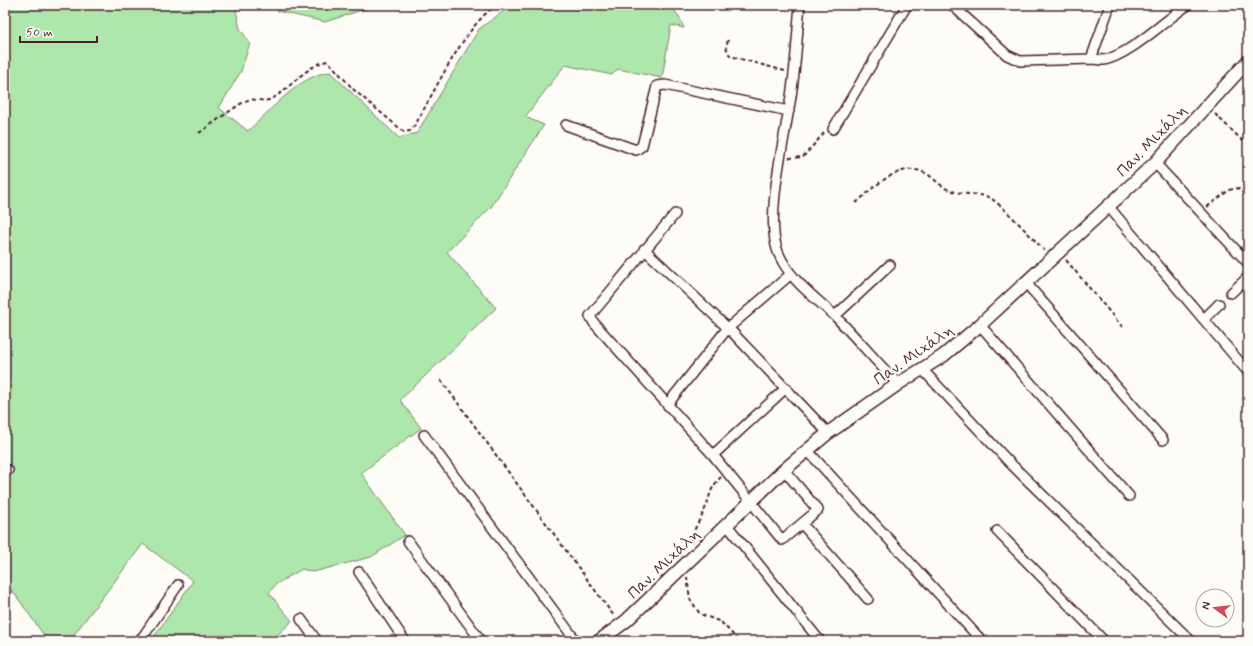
<svg xmlns="http://www.w3.org/2000/svg" width="1253" height="646" viewBox="0 0 1253 646" font-family="Mynerve,sans-serif">
  <rect width="100%" height="100%" fill="#fdfcf7"/>
  <filter id="ink" filterUnits="userSpaceOnUse"><feTurbulence type="fractalNoise" baseFrequency=".025" numOctaves="2"/><feDisplacementMap in="SourceGraphic" scale="8" xChannelSelector="R" yChannelSelector="G"/><feConvolveMatrix kernelMatrix="1 2 1 2 8 2 1 2 1" color-interpolation-filters="sRGB"/></filter>
  <g filter="url(#ink)">
    <!-- green -->
    <path fill="#aee7ac" stroke="#7c836c" d="M5 5H241L236 10 240 29 250 43 241 71 219 108 248 131C269 112 301 74 330 72L399 138 417 133 479 29 512 5H669L679 16 684 28 671 25 662 78 618 69 612 75 565 65 525 117 544 125 491 207 447 252 496 308 400 400 421 428 361 473 405 535 371 557 313 572 302 569 276 584 269 593 292 621 271 641H223L221 638 219 641H151L193 581 143 544 69 641H48L12 590 5 610Z
      M272 5H370L368 8 325 22 277 11Z"/>
    <g fill="none" stroke-linecap="round" stroke-linejoin="round">
      <!-- minor casing -->
      <g stroke="#4a1f2b" stroke-width="12">
        <path id="minor" d="M800 5C797 35 796 66 791 96 786 134 764 217 778 252 789 280 815 297 836 317 857 339 877 362 898 384
          M952 5 1007 55 1020 61 1091 59 1110 5
          M1091 59C1095 59 1100 60 1104 60 1130 55 1165 20 1188 5
          M566 125 636 150 642 146 657 86 665 85 789 111
          M833 129 907 5
          M1155 163 1248 263
          M1108 206 1248 372
          M675 214 590 316 594 323 713 455 782 540 818 510 784 470
          M644 249 733 333 828 433
          M1026 283 1163 440
          M1231 293 1248 277
          M835 316 890 265
          M1204 319 1219 304
          M980 325 1129 496
          M922 369 1010 463 1191 641
          M667 405 727 329 791 274
          M424 435 576 641
          M807 450 982 641
          M713 455 786 388
          M5 472 8 470
          M802 524 868 599
          M727 525 820 641
          M997 531 1104 641
          M408 541 481 641
          M359 572 405 641
          M301 619 317 641
          M140 641 178 585"/>
      </g>
      <!-- tertiary casing -->
      <g stroke="#4a1f2b" stroke-width="15">
        <path id="tertiary" d="M599 641 626 621 784 470 828 433 898 384 943 356 980 325 1155 163 1248 61"/>
      </g>
      <!-- path -->
      <path stroke="#4a1f2b" stroke-width="2" stroke-dasharray="4 3" stroke-linecap="butt" d="M728 40 726 47 730 56 785 71
        M1215 114 1248 146
        M199 133C207 128 242 101 248 100 258 98 265 104 275 97 291 87 308 64 328 61L354 90 404 132 410 131 415 125C434 93 466 23 497 5
        M789 158 803 157 825 132
        M856 203C874 187 901 159 927 174 935 179 941 187 949 190 962 195 976 193 988 197 997 199 1036 242 1045 251
        M1207 207 1229 190 1238 188 1248 198
        M1066 260 1124 329
        M441 380 614 616
        M691 543C691 532 700 521 704 511 711 497 708 490 721 477
        M687 577 690 599 700 614 721 622 739 641"/>
      <!-- minor -->
      <use href="#minor" stroke="#fdfcf7" stroke-width="9"/>
      <!-- tertiary -->
      <use href="#tertiary" stroke="#fdfcf7" stroke-width="12"/>
    </g>
  </g>
  <g text-anchor="middle" stroke-width="3.5" stroke-linejoin="round" paint-order="stroke">
    <!-- street labels -->
    <g font-size="16" fill="#4a1f2b" stroke="#fdfcf7">
      <text transform="translate(1151 140) rotate(-46)" y="6">Παν. Μιχάλη</text>
      <text transform="translate(913 354) rotate(-35)" y="6">Παν. Μιχάλη</text>
      <text transform="translate(663 563) rotate(-44)" y="6">Παν. Μιχάλη</text>
    </g>
  </g>
  <!-- margin -->
  <rect width="1253" height="646" fill="none" stroke="#fdfcf7" stroke-width="20"/>
  <rect x="10" y="10" width="1233" height="626" fill="none" stroke="#4a1f2b" stroke-width="1.5" filter="url(#ink)"/>
  <!-- north arrow -->
  <g transform="translate(1215 608) rotate(285)"><circle r="19" fill="#fdfcf7" stroke="#b5a4a5"/>
  <path d="M0-3L7 15L0 10L-7 15Z" fill="#d1495b"/>
  <text y="-6" font-size="11" font-weight="bold" text-anchor="middle" fill="#4a1f2b">N</text>
  </g>
  <!-- scale -->
  <path d="M20 36v6h77v-6" fill="none" stroke="#4a1f2b" stroke-width="2"/>
  <text x="26" y="36" font-size="12" fill="#4a1f2b" stroke="#fdfcf7" stroke-width="3" paint-order="stroke">50 m</text>
</svg>
